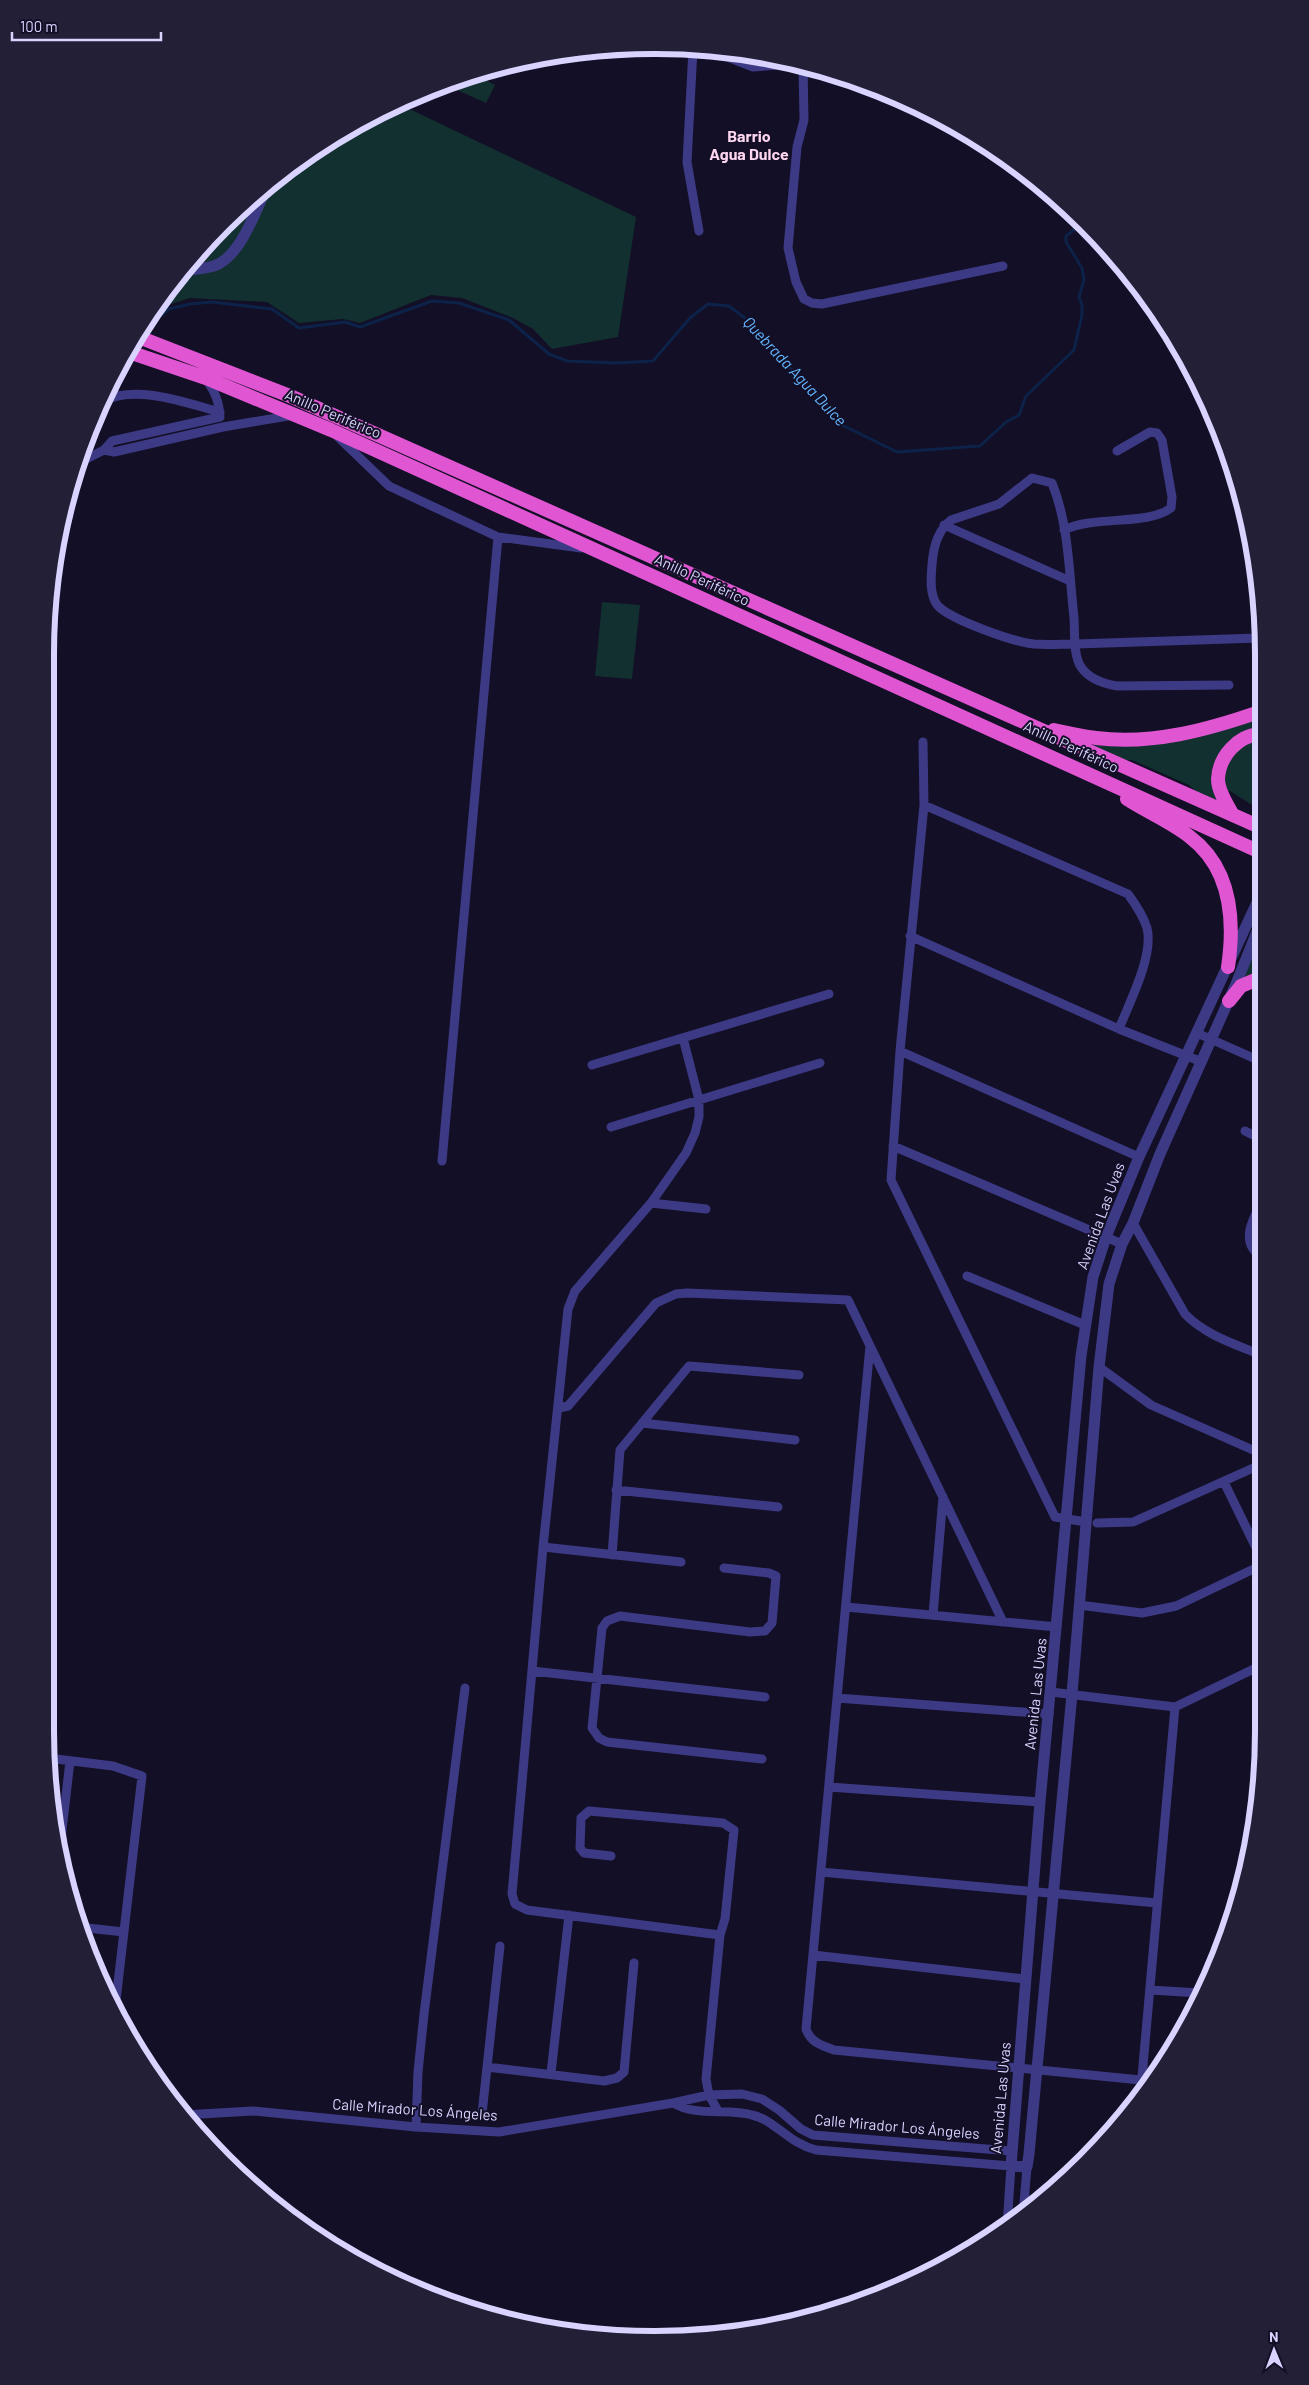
<svg xmlns="http://www.w3.org/2000/svg" width="1309" height="2385" viewBox="0 0 1309 2385" font-family="Barlow,sans-serif">
  <rect width="100%" height="100%" fill="#130f26"/>
  <!-- green -->
  <path fill="#12302f" d="M474 74 495 85 486 103 453 88 457 81Z
    M397 103 636 217 618 337 552 349 533 329 513 318 462 298 431 295 360 323 343 319 299 323 267 302 190 298 165 306 146 322 196 253 283 171 385 108Z
    M602 602 640 605 632 679 595 676Z
    M1259 712 1260 810 1230 791 1222 794 1214 807 1189 785 1132 760 1110 761 1091 752 1097 738H1143Z
    M1260 924V978L1240 975Z"/>
  <g fill="none" stroke-linecap="round" stroke-linejoin="round">
    <!-- stream -->
    <path stroke="#0c2248" stroke-width="3" d="M150 324 169 309 190 304 212 302 272 309 299 328 345 322 360 327 432 301 459 303 509 320 549 354 567 361 616 363 653 361 690 318 708 304 729 306 754 325 772 350 833 410 842 425 897 452 980 446 1006 422 1019 415 1026 396 1074 350 1082 315V305L1079 297 1084 280 1082 268 1066 242V236L1076 228 1077 220
      M118 372V371"/>
    <!-- minor -->
    <path stroke="#3d3a85" stroke-width="9" d="M693 49 687 162 699 231
      M707 49 753 67 794 64
      M803 66 804 120 797 147 788 248 796 282 804 299 812 303 822 304 1003 266
      M1165 323 1169 339 1174 343
      M206 379C215 392 219 401 220 417
      M106 400C138 385 186 403 220 412
      M338 437 389 486 498 537 581 548
      M104 450 114 452 223 427 294 415
      M80 462 104 450 112 441 220 417
      M944 525 1070 581
      M1064 530C1095 515 1147 526 1171 508L1172 497 1162 440 1157 433 1150 432 1117 451
      M1229 685 1117 686C1105 684 1089 679 1081 667 1073 655 1075 632 1074 618 1069 573 1069 525 1052 483L1032 478 999 504 951 520C938 530 933 549 932 565 931 577 929 595 938 606 952 620 1013 642 1034 644 1048 645 1062 644 1076 644L1259 638
      M923 742 924 805 900 1051 891 1180 1055 1517 1086 1522
      M924 805 1128 894C1136 905 1143 915 1147 928 1154 956 1129 1003 1119 1029
      M46 930 51 851
      M910 936 1119 1029 1202 1062
      M1197 1033 1260 1061
      M683 1038 699 1100V1117L695 1133 686 1153 651 1203 575 1291 568 1309 543 1547 512 1894 515 1904 527 1910 720 1935
      M900 1051 1139 1157
      M592 1065 829 994
      M611 1127 820 1063
      M1245 1131 1261 1139
      M893 1146 1122 1244
      M442 1161 498 537
      M651 1203 706 1209
      M1261 1203C1252 1220 1240 1243 1261 1256
      M1133 1223 1185 1314C1205 1335 1235 1344 1261 1355
      M967 1276 1085 1325
      M870 1346 806 2029C811 2043 821 2045 834 2050L1141 2080
      M1099 1367 1151 1405 1262 1454
      M559 1408 568 1406 656 1303 676 1294 687 1293 848 1300 1003 1622
      M642 1423 795 1440
      M1224 1482 1262 1560
      M616 1490 778 1507
      M1097 1523 1133 1522 1262 1464
      M543 1547 681 1562
      M612 1555 620 1450 689 1366 799 1375
      M724 1568 769 1573 776 1576 772 1623 765 1631 750 1632 620 1616 607 1621 602 1628 592 1728 599 1738 607 1742 762 1759
      M1079 1605 1142 1613 1176 1606 1262 1565
      M846 1607 1057 1627
      M933 1615 943 1497
      M532 1671 765 1697
      M1051 1692 1175 1707 1262 1665
      M837 1698 1049 1714
      M48 1758 113 1766 142 1776 115 2009
      M829 1787 1040 1802
      M59 1856 70 1761
      M611 1856 584 1853 580 1848 581 1818 589 1811 723 1823 734 1830 725 1919 720 1935 706 2079 709 2095 718 2111
      M821 1872 1157 1903
      M78 1927 124 1932
      M813 1955 1025 1979
      M1150 1990 1200 1993
      M487 2067 604 2081 617 2078 624 2072 634 1963
      M551 2073 569 1915
      M1140 2099 1175 1707
      M673 2103C696 2117 727 2108 752 2115 775 2120 788 2143 816 2150L1011 2166 1007 2226
      M482 2114 500 1946
      M183 2115 253 2111 416 2127 499 2132 673 2103 709 2095 742 2094 762 2099 779 2110 801 2129 813 2135 1011 2151
      M416 2127 418 2072 424 2014 465 1688
      M1023 2215 1027 2167"/>
    <!-- tertiary -->
    <path stroke="#3d3a85" stroke-width="11" d="M183 271C193 269 204 269 214 266 241 257 256 209 268 185
      M1260 896 1139 1157 1106 1237 1093 1277 1081 1356 1040 1802 1011 2166 1027 2167 1029 2154 1072 1694 1099 1367 1109 1284 1122 1244 1133 1223 1160 1154 1236 984 1260 924"/>
    <!-- trunk -->
    <path stroke="#e055d1" stroke-width="14" d="M136 336 290 396 1260 827
      M126 351 206 378 331 430 1260 852
      M1054 730C1068 733 1082 736 1096 738 1152 745 1207 730 1259 712
      M1127 799C1147 812 1171 822 1190 837 1231 868 1235 920 1228 967
      M1233 815C1227 805 1218 791 1218 779 1219 756 1238 736 1259 734
      M1229 1001 1241 986 1260 978"/>
  </g>
  <g text-anchor="middle" stroke-width="4" stroke-linejoin="round" paint-order="stroke">
    <!-- street labels -->
    <g font-size="15" fill="#d9d4ff" stroke="#130f26">
      <text transform="translate(333 414) rotate(23)" y="5">Anillo Periférico</text>
      <text transform="translate(702 580) rotate(25)" y="5">Anillo Periférico</text>
      <text transform="translate(1071 747) rotate(25)" y="5">Anillo Periférico</text>
      <text transform="translate(1101 1216) rotate(-70)" y="5">Avenida Las Uvas</text>
      <text transform="translate(1036 1694) rotate(-84)" y="5">Avenida Las Uvas</text>
      <text transform="translate(1001 2098) rotate(-85)" y="5">Avenida Las Uvas</text>
      <text transform="translate(415 2110) rotate(4)" y="5">Calle Mirador Los Ángeles</text>
      <text transform="translate(897 2127) rotate(5)" y="5">Calle Mirador Los Ángeles</text>
    </g>
    <!-- neighbourhood labels -->
    <g font-size="16" font-weight="bold" fill="#ffd6f0" stroke="#130f26">
      <text x="749" y="142">Barrio<tspan x="749" dy="18">Agua Dulce</tspan></text>
    </g>
    <!-- water labels -->
    <g font-size="16" font-style="italic" fill="#62b6ff" stroke="#130f26">
      <text transform="translate(795 371) rotate(47)" y="6">Quebrada Agua Dulce</text>
    </g>
  </g>
  <!-- crop -->
  <path d="M0 0H1309V2385H0ZM654 54H655A600 600 0 0 1 1255 654V1731A600 600 0 0 1 655 2331H654A600 600 0 0 1 54 1731V654A600 600 0 0 1 654 54Z" fill="#231f37" fill-rule="evenodd"/>
  <path fill="none" stroke="#d9d4ff" stroke-width="6" d="M654 54H655A600 600 0 0 1 1255 654V1731A600 600 0 0 1 655 2331H654A600 600 0 0 1 54 1731V654A600 600 0 0 1 654 54Z"/>
  <!-- north arrow -->
  <g transform="translate(1274 2350) rotate(359)" stroke="#130f26" stroke-width="4" paint-order="stroke">
  <path d="M0-4L9 19L0 12L-9 19Z" fill="#d9d4ff"/>
  <text y="-8" font-size="14" font-weight="bold" text-anchor="middle" fill="#d9d4ff">N</text>
  </g>
  <!-- scale -->
  <path d="M12 32v8h149v-8" fill="none" stroke="#d9d4ff" stroke-width="2.5"/>
  <text x="20" y="32" font-size="15" fill="#d9d4ff" stroke="#130f26" stroke-width="4" paint-order="stroke">100 m</text>
</svg>
